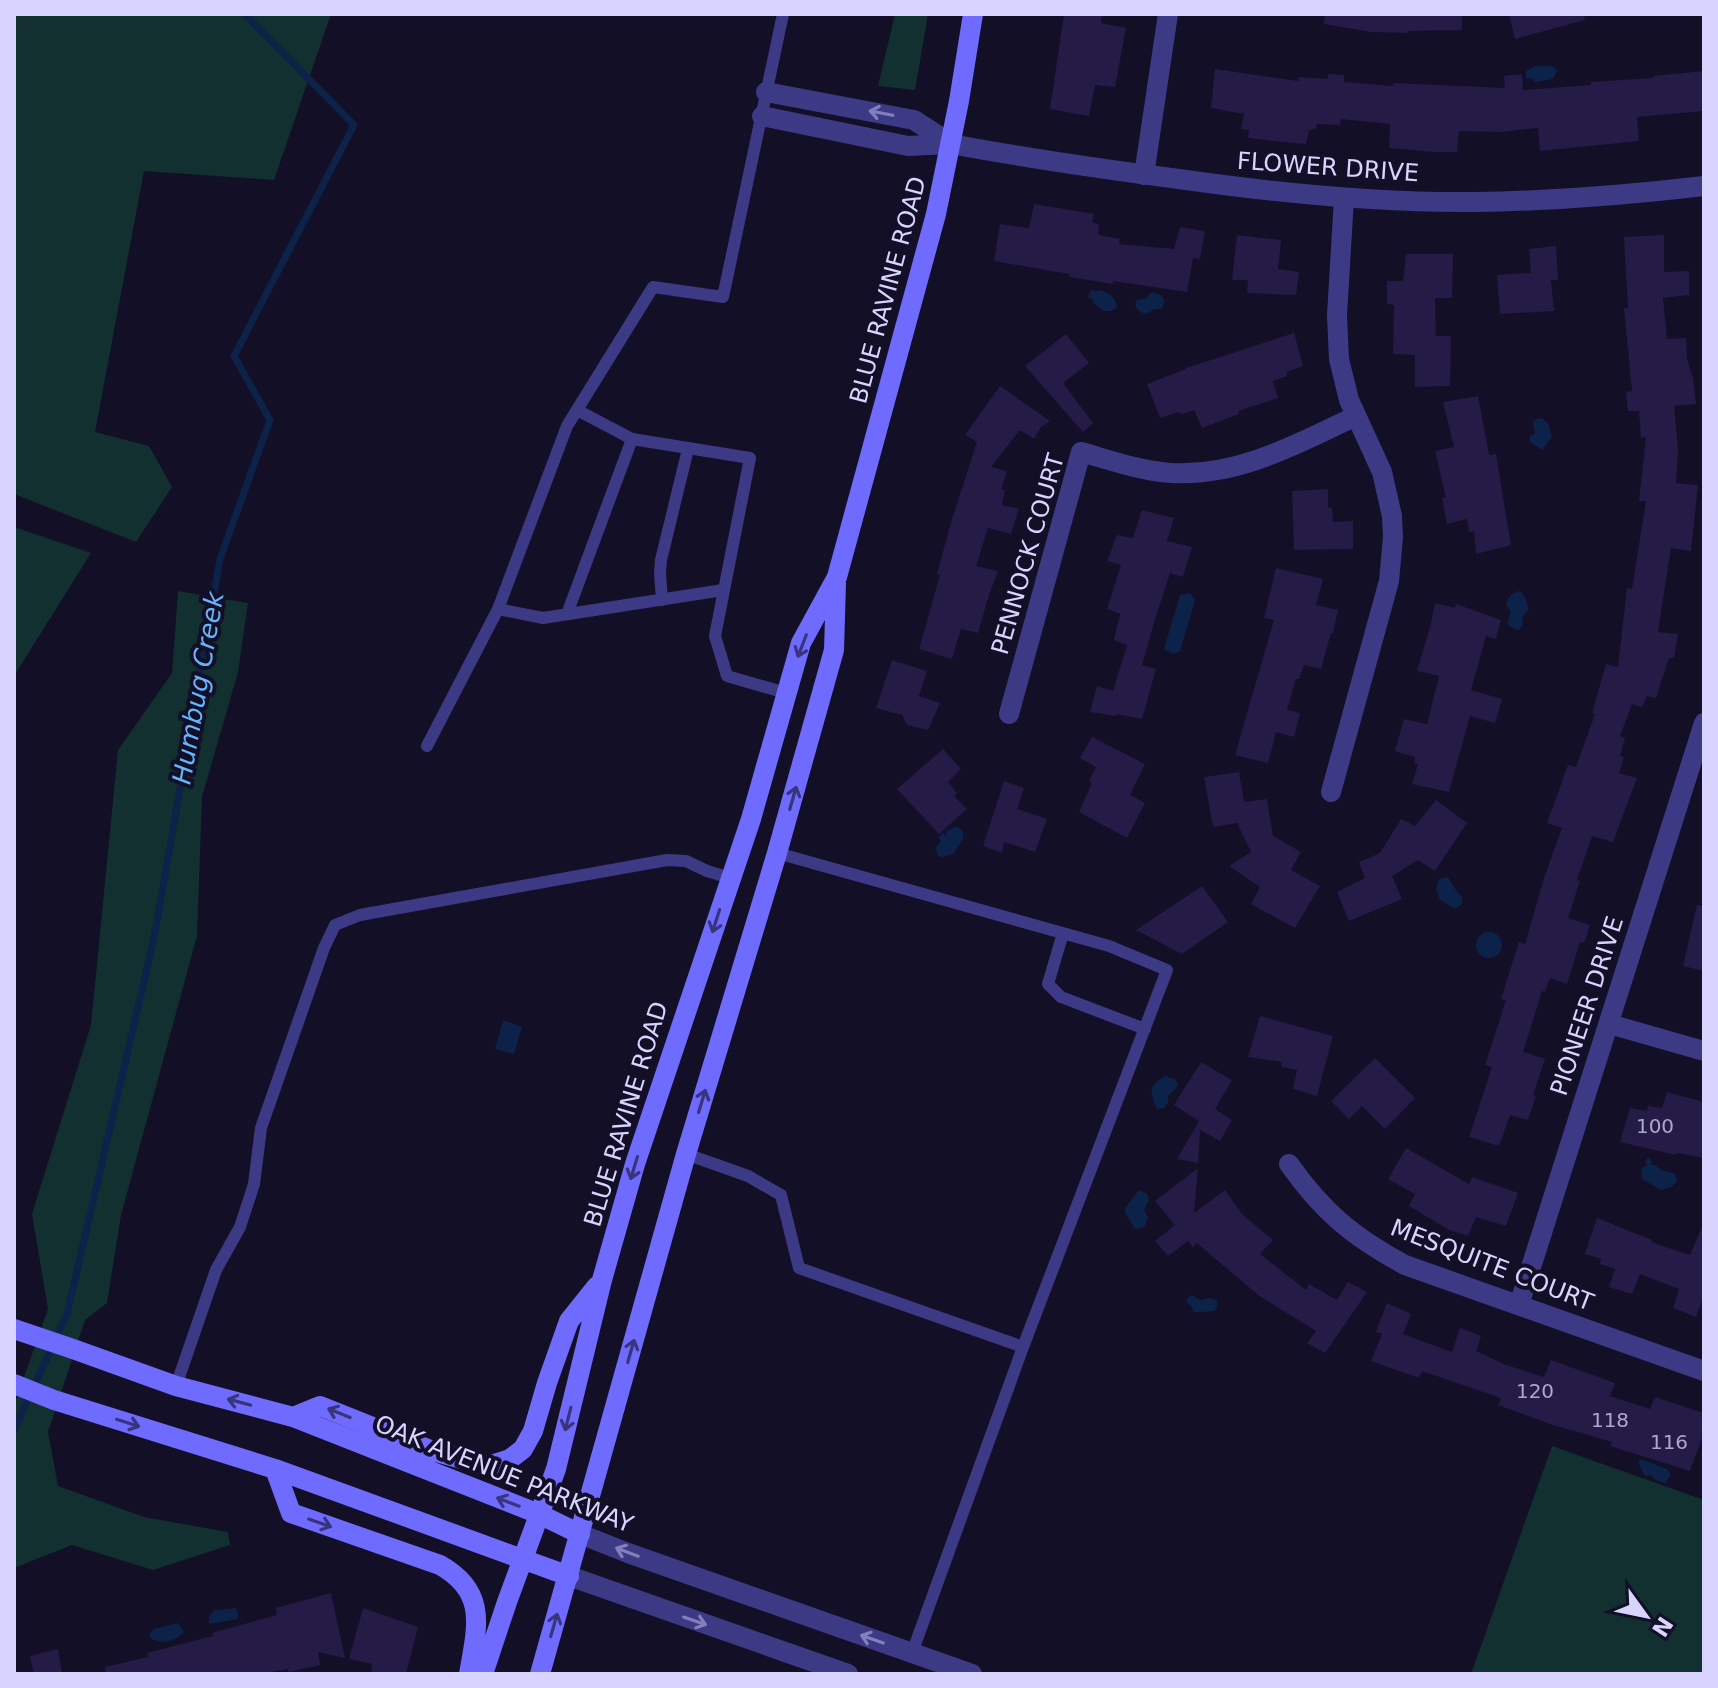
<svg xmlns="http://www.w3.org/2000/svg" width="1718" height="1688" viewBox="0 0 1718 1688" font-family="'DejaVu Sans',sans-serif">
  <rect width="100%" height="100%" fill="#130f26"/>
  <!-- green -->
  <path fill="#12302f" d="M14 14H331L274 180 144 171 95 432 149 446 172 487 136 542 14 494Z
    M895 14H928L915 90 878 86Z
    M14 527 91 553 14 676Z
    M178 591 248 603 238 672 202 797 197 936 121 1215 107 1303 85 1320 48 1432 58 1486 144 1517 228 1532 230 1545 153 1570 72 1545 14 1568V1405L48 1309 32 1214 91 1025 118 750 172 673Z
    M1552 1446 1704 1500V1674H1471Z"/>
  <!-- water -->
  <path fill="#0c2248" d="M1535 66H1552L1557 70 1553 79 1535 82 1531 78 1526 79V71Z
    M1091 290 1096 292 1101 290C1110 294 1116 297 1117 307L1111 311H1103L1094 303 1092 299 1088 297Z
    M1152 292 1161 295 1165 301 1161 309H1155L1146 314C1139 312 1137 310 1135 304L1137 300 1146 298Z
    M1542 418 1549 425 1552 437 1542 450 1530 442V437L1535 433 1533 423 1536 419Z
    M1520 591 1525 597 1529 609 1522 618C1524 624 1523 626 1518 630L1512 628 1507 623 1511 612 1506 605C1508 597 1511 593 1520 591Z
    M1190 593 1195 600 1180 651 1174 654 1164 649 1180 595Z
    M957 826 963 831V839L953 854 943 857 938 856 935 848 941 841 938 838 943 833 945 836 947 831Z
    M1447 877C1454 883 1454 891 1462 896V904L1455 909 1440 900 1436 889 1439 879Z
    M1476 945a13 13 0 1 1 26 0a13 13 0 1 1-26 0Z
    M503 1020 522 1027 514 1054 495 1049Z
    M1166 1076 1176 1080 1178 1086 1168 1096V1103L1164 1108 1157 1109C1150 1092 1147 1085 1166 1076Z
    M1648 1158 1651 1160V1165H1655L1661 1170 1675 1174 1677 1181 1671 1187 1661 1190 1642 1179 1641 1169 1647 1165 1645 1161Z
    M1139 1190 1147 1194 1149 1200 1144 1210 1148 1217 1145 1227 1135 1229 1125 1213V1208Z
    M1191 1295 1201 1300 1210 1298 1217 1300V1307L1214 1311C1206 1311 1200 1313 1193 1312L1192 1307 1187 1303V1299Z
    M1641 1459 1667 1469 1671 1475 1665 1483 1655 1480 1651 1475 1645 1476 1638 1462Z
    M236 1608 238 1615 237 1619 209 1624V1616L214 1610Z
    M178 1623 184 1632C175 1641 165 1644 153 1640L149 1635 154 1629Z"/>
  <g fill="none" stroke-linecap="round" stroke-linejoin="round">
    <!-- stream -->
    <path stroke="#0c2248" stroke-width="7" d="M14 1430 67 1314 154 938 220 559 270 420 234 356 354 125 245 14"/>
  </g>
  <!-- building -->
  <path fill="#241b47" d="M1064 14H1102L1101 23 1126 28 1115 87 1095 85 1089 116 1050 109Z
    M1325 14H1462V30L1408 31V33L1371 32 1324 24Z
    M1509 14H1584L1585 20 1515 39Z
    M1215 69 1298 81 1299 77 1327 79 1329 74 1344 75V82L1393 86 1394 83 1505 88 1504 76 1522 74 1523 90 1591 85V82L1653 78V76L1704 71V111L1637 117 1639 141 1540 151 1538 128 1500 132 1459 131 1457 152H1434L1389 148 1390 124 1341 119 1340 125 1317 124 1316 129 1309 130 1306 144 1283 142 1248 138 1249 130 1241 129 1244 114 1211 108Z
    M1034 204 1094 214 1092 222 1099 225 1098 235 1120 239 1119 244 1174 249 1180 227 1205 231 1200 259 1193 258 1187 292 1113 281V284L1069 277V274L994 261 1000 224 1029 228Z
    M1237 235 1281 240 1278 269 1299 272 1296 295 1247 293 1248 280H1232Z
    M1664 235V272L1689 271V295L1663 298 1667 339 1686 338 1687 359 1693 378 1696 404 1674 406 1678 450 1676 483 1698 485 1691 551 1671 548 1658 632 1678 634 1674 658H1669L1656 698 1647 696 1642 707 1632 704 1620 736 1625 738 1620 756 1624 757 1619 773 1637 778 1613 842 1592 836 1577 880 1580 881 1568 918 1590 925 1584 943 1580 942 1567 984 1550 978 1545 992 1542 991 1523 1052 1545 1059 1533 1095 1536 1096 1528 1120 1510 1115 1499 1146 1469 1137 1492 1067 1485 1065 1506 1000 1501 999 1519 942 1525 944 1545 875 1562 828 1547 823 1568 765 1576 767 1595 714 1592 713 1606 664 1618 667 1627 588 1632 589 1646 501H1639L1646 437 1641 438 1639 411H1628L1626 392 1632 391 1624 308H1628L1624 237Z
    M1556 246 1558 280H1551L1554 311 1500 314 1497 275 1531 273 1529 249Z
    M1406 254H1453L1452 298H1435L1436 336H1451L1450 386 1415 387V355L1393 354 1394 305 1387 304V281H1403Z
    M1294 333 1303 366 1287 372V376L1273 381 1278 398 1238 411 1239 414 1202 428 1194 410 1182 414 1178 412 1160 418 1147 384 1186 369V368Z
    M1066 334 1089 363 1063 383 1093 423 1083 432 1025 366Z
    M1000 386 1050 421 1041 427 1034 439 1020 430 991 467 1007 471 1001 490H1005L1002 505 1019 509 1011 534 988 528 976 566 998 571 989 595 978 633 961 629 952 659 919 649 940 575 937 574 952 519 977 442 965 435Z
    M1478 396 1489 455 1496 454 1511 545 1476 554 1474 531 1469 532 1467 519 1447 524 1442 498H1446L1435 451 1454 447 1443 402Z
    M1328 489V507L1332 508 1333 522 1353 521V549L1294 550 1292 491Z
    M1142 510 1174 518 1167 541 1192 547 1183 577 1170 573 1156 616 1142 665 1156 669 1142 719 1117 714 1116 716 1090 712 1097 686 1113 691 1127 645 1114 640 1120 614 1107 609 1121 565 1107 561 1117 535 1133 538Z
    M1276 568 1323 579 1316 605 1338 610 1333 633H1331L1321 669 1304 665 1299 679H1296L1287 710 1300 713 1294 737 1276 732 1268 763 1235 755 1274 620 1264 618Z
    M1435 603 1455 608 1456 604 1501 620 1496 639 1486 636 1471 690 1502 699 1495 723 1470 716 1449 792 1412 784 1418 764 1414 763 1415 757 1395 751 1404 719 1427 724 1439 676 1417 671 1430 627Z
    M892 660 927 671 919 696 940 703 928 730 907 725 902 715 876 708Z
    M1092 737 1145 764 1130 795 1145 803 1127 838 1079 812 1092 783 1089 781 1096 767 1080 758Z
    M943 749 961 769 948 782 957 793 954 796 967 809 939 834 897 789Z
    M1239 772 1244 802 1267 799 1273 836 1301 852 1291 870 1320 886 1295 928 1251 904 1260 887 1229 866 1251 852 1237 823 1213 827 1204 777Z
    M1004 781 1024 788 1017 809 1047 819 1035 852 1004 842 1002 853 983 846Z
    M1436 800 1467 823 1435 871 1418 860 1392 876 1402 899 1349 921 1337 892 1365 878 1359 862 1380 853 1401 819 1415 826Z
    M1202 886 1228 922 1182 954 1136 930Z
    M1697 905 1704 906V971L1683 966Z
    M1260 1016 1333 1036 1317 1096 1293 1089 1297 1070 1281 1067 1282 1062 1248 1057Z
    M1375 1058 1415 1098 1385 1129 1362 1106 1349 1119 1331 1101Z
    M1201 1062 1232 1080 1215 1109 1232 1120 1220 1141 1200 1130 1198 1163 1177 1159 1199 1121 1174 1105Z
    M1667 1092 1704 1102V1158L1677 1153 1676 1155 1620 1142 1630 1108 1647 1111 1648 1106 1662 1108Z
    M1406 1148 1469 1184 1472 1177 1518 1193 1506 1226 1476 1217 1468 1236 1449 1230 1409 1206 1415 1194 1388 1179Z
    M1198 1168 1194 1213 1225 1190 1242 1214 1273 1240 1260 1254 1306 1290 1309 1284 1337 1300 1348 1282 1367 1292 1325 1353 1307 1343 1316 1331 1258 1295 1197 1243 1193 1247 1188 1241 1168 1256 1155 1241 1175 1225 1155 1201Z
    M1597 1218 1652 1240 1651 1242 1690 1255 1704 1222V1295L1696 1317 1673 1308 1679 1289 1640 1274 1632 1294 1609 1287 1615 1269 1600 1264 1601 1259 1585 1254Z
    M1387 1303 1411 1314 1403 1334 1452 1352 1460 1328 1481 1336 1476 1351 1506 1365 1544 1377 1551 1360 1615 1383 1610 1396 1650 1409 1655 1397 1704 1413V1432L1690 1471 1610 1446 1612 1442 1553 1425 1498 1405 1501 1398 1422 1371 1419 1378 1371 1361 1382 1334 1376 1332Z
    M331 1593 345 1658 318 1652 320 1665 289 1672 288 1669 257 1674H106L105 1667 148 1657 147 1653 213 1636 212 1633 277 1615 276 1608Z
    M363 1608 418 1627 406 1674H371L372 1664 349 1659Z
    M58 1649 62 1674H34L30 1656Z"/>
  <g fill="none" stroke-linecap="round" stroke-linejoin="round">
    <!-- service -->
    <path stroke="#3d3a85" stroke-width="12" d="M632 439 750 458 715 636 727 676 786 693
      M662 600 660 573 661 560 688 449
      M498 609 543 618 723 590
      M567 614 632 439 577 410
      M427 746 498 609 567 426 653 287 723 297 783 14
      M1063 933 1048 984 1061 997 1145 1029
      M686 1154 748 1176 781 1195 799 1268 1023 1347 1167 970 1109 946 777 853
      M176 1386 216 1270 240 1227 254 1184 261 1128 324 948 335 925 360 915 667 860 686 861 707 871 730 878
      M912 1653 1023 1347"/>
    <!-- minor -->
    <path stroke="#3d3a85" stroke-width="20" d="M766 92 914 120 951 144
      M762 116 908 146 951 144
      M1144 175 1168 14
      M1009 714 1081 452C1110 460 1140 471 1171 473 1238 477 1297 444 1356 416
      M1331 792 1389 581 1393 537 1392 516 1382 472 1349 400 1339 359 1337 315 1344 198
      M1609 1024 1704 1051
      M1289 1164C1323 1212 1353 1237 1405 1265L1704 1371
      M1519 1305 1704 723"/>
    <!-- tertiary -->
    <path stroke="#3d3a85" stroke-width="20" d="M951 144C1026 158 1102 169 1179 179 1277 193 1375 203 1474 202 1551 201 1628 195 1704 186
      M580 1534 628 1553 972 1674
      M569 1576 848 1674"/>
    <!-- secondary -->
    <path stroke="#6f6bff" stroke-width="20" d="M14 1329 73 1349 176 1386 293 1417 539 1514 580 1534
      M14 1384 54 1400 275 1469 569 1576
      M293 1417 320 1406 433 1451 488 1466 510 1459 523 1449 533 1431 547 1383 569 1321 597 1286
      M275 1469 291 1513 440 1565C488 1592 477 1627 469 1674
      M483 1674 507 1602 556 1469 602 1280 635 1164 751 819 801 643 837 577 936 214 959 101 973 14
      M540 1674 686 1154 777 853 834 650 836 583"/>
  </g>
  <!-- one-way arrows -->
  <defs><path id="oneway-shaft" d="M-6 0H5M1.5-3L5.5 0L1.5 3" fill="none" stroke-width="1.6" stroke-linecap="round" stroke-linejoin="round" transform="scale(2)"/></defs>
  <g stroke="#837fbc">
    <use href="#oneway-shaft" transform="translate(881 113) rotate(-169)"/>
    <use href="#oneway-shaft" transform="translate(627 1552) rotate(-159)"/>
    <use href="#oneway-shaft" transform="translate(695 1621) rotate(19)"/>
    <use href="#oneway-shaft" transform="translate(872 1639) rotate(-161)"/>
  </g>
  <g stroke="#38347d">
    <use href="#oneway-shaft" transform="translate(802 646) rotate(111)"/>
    <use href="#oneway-shaft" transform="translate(793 798) rotate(-74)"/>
    <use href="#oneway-shaft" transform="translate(716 921) rotate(108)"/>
    <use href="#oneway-shaft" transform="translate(702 1101) rotate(-73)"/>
    <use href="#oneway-shaft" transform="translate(634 1168) rotate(107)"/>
    <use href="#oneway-shaft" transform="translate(631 1351) rotate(-74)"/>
    <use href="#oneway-shaft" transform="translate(239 1402) rotate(-165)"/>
    <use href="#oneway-shaft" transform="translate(339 1413) rotate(-158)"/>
    <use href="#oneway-shaft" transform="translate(568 1419) rotate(104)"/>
    <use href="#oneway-shaft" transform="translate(128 1423) rotate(18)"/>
    <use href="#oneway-shaft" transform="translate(508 1502) rotate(-159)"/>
    <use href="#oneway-shaft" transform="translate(320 1523) rotate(19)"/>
    <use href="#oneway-shaft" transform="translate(554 1625) rotate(-74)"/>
  </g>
  <g text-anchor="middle" stroke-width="8" stroke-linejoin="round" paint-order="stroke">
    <!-- number labels -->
    <g font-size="20" fill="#aca6d1">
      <text x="1655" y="1133">100</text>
      <text x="1535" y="1398">120</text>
      <text x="1610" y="1427">118</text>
      <text x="1669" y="1449">116</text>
    </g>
    <!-- street labels -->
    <g font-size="24" fill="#d9d4ff" stroke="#130f26">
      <text transform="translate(1328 167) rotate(4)" y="8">FLOWER DRIVE</text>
      <text transform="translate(888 290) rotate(-75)" y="8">BLUE RAVINE ROAD</text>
      <text transform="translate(1028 554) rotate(-74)" y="8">PENNOCK COURT</text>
      <text transform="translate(1587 1006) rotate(-72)" y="8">PIONEER DRIVE</text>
      <text transform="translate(626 1114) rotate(-73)" y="8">BLUE RAVINE ROAD</text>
      <text transform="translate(1492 1265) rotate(21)" y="8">MESQUITE COURT</text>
      <text transform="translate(504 1474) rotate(22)" y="8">OAK AVENUE PARKWAY</text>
    </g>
    <!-- water labels -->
    <g font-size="26" font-style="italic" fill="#62b6ff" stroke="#130f26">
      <text transform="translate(198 688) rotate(-80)" y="9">Humbug Creek</text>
    </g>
  </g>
  <!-- border -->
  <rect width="1718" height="1688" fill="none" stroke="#d9d4ff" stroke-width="32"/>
  <!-- north arrow -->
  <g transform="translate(1646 1616) rotate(123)" stroke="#130f26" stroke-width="6" paint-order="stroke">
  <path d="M0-6L14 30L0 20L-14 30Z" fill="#d9d4ff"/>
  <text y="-12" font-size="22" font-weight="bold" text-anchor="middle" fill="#d9d4ff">N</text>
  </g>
</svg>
